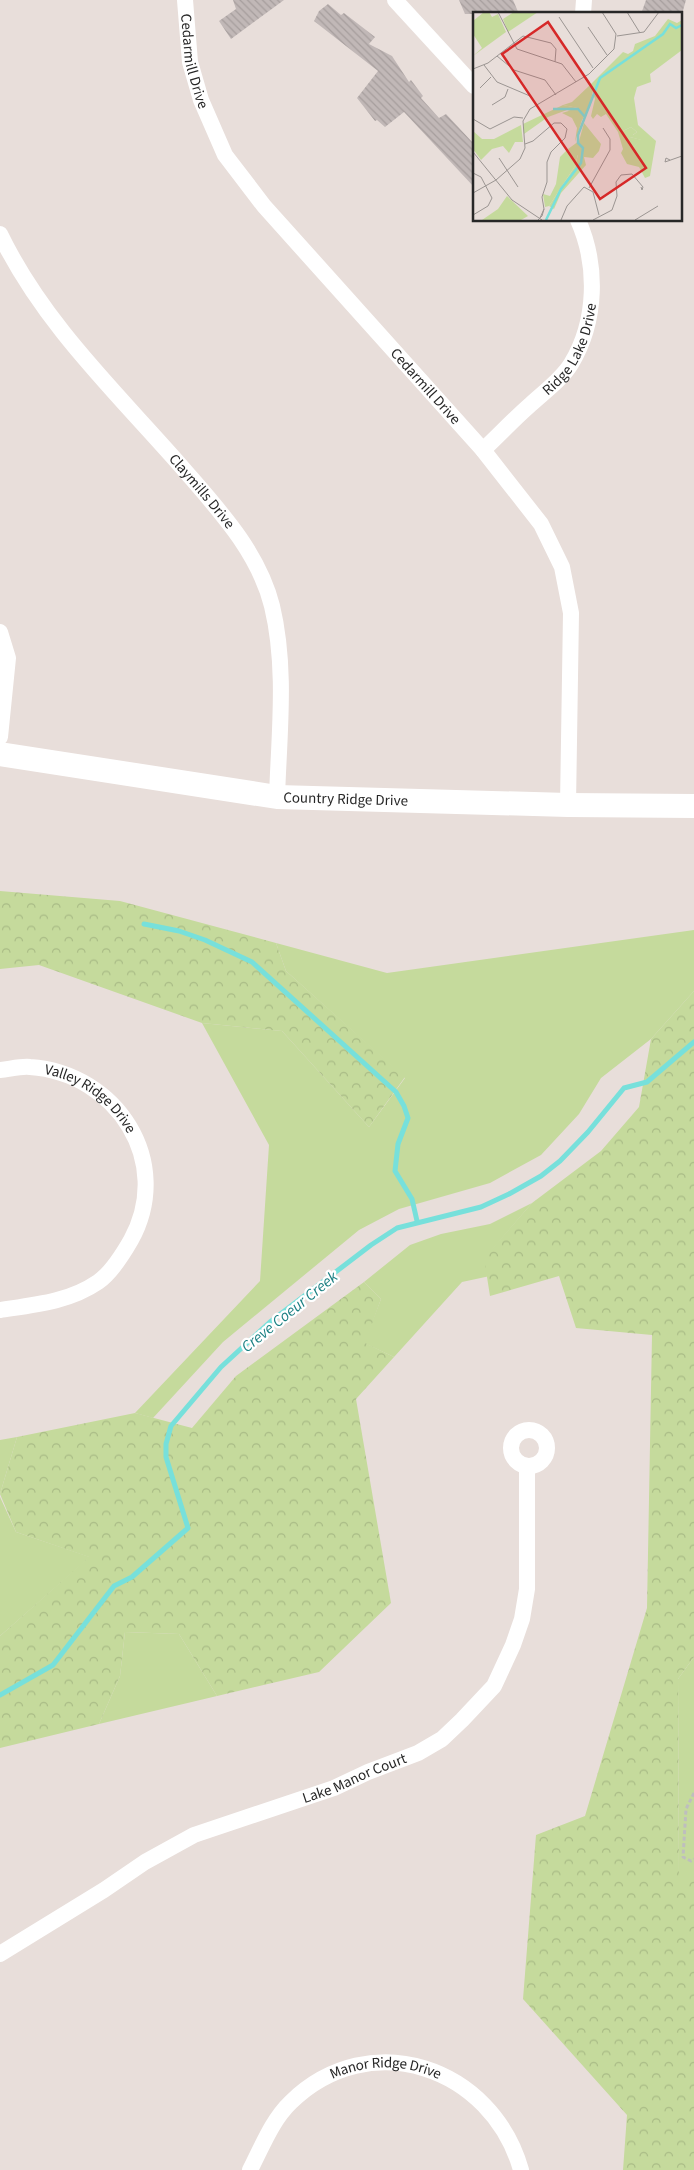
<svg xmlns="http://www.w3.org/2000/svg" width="694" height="2170" viewBox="0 0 694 2170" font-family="'Source Sans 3',sans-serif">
  <defs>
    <pattern id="forest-crowns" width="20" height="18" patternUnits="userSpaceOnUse" patternTransform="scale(1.25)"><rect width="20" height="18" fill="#c5da9c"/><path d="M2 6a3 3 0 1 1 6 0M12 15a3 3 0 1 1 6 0" fill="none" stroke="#a9bb86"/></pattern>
    <pattern id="building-back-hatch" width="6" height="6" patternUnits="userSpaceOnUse" patternTransform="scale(1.25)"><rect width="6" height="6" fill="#c1b8b7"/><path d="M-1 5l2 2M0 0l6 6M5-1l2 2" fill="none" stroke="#a69e9d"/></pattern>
  </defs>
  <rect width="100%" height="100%" fill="#e8deda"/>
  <!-- grass -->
  <path fill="#c5da9c" d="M694 930V991L651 1039 601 1078 579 1114 541 1155 490 1183 399 1209 359 1230 223 1342 153 1418 135 1413 260 1281 269 1145 202 1023 282 1031 369 1127 405 1078 286 971 276 943 387 973Z
    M532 1203 485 1258 490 1276 462 1282 394 1357 364 1343 381 1299 364 1282 410 1245 441 1234 490 1224Z
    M17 1437 0 1494V1440Z
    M0 1497 16 1532 90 1557 0 1636Z
    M125 1632 179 1634 217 1696 99 1724 120 1676Z
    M694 1657V1877H679L678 1679Z"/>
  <!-- forest -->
  <path fill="url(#forest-crowns)" d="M0 891 120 901 276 943 286 971 405 1077 369 1127 282 1031 202 1023 39 965 0 969Z
    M694 991V1657L678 1679 679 1877H694V2170H623L627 2115 523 1999 536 1835 585 1816 647 1608 652 1335 576 1328 559 1276 490 1296 484 1258 532 1203 601 1151 639 1107 651 1039Z
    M364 1282 381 1299 365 1343 394 1357 356 1399 391 1603 319 1672 217 1696 179 1634 125 1632 120 1676 99 1724 0 1748V1636L89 1557 16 1532 0 1494 17 1437 135 1413 192 1428 236 1376Z"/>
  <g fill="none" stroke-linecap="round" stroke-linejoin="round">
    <!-- stream -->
    <path stroke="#77e0db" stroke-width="5" d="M144 924 179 931 205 940 252 962 396 1092 404 1106 408 1118 398 1144 395 1171 412 1199 417 1221
      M0 1695 53 1665 114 1586 132 1577 188 1528 166 1457V1444L171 1426 221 1367 270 1322 371 1245 397 1228 481 1207 509 1194 541 1176 560 1161 588 1132 624 1088 647 1082 694 1042"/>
  </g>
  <!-- building -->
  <path fill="url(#building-back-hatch)" d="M233 0H284L231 39 219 21 236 9Z
    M459 0H513L519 14H465Z
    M646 0H686L682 14H641Z
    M328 4 341 15 344 13 375 37 369 44 392 56 409 82 411 80 423 96 421 98 439 118 446 114 474 144V187L404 112 385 127 377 120 375 121 357 98 378 71 314 21 319 11Z"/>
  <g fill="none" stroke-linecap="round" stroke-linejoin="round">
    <!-- path -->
    <path stroke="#bebebe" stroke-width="3" stroke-dasharray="4 2.5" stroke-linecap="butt" d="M694 1793 686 1809 683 1857 691 1861 694 1859"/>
    <!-- street -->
    <g stroke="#fff" stroke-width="16">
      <path id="s1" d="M185 0 190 62 201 100 225 155 264 206 483 450 541 524 562 567 571 613 568 805"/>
      <path d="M395 0 474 86"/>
      <path d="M583 14 584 0"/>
      <path id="s2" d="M0 234C43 323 115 391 180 465 216 507 258 550 272 606 287 668 279 734 277 797"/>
      <path id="s3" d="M483 450C499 435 514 419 530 405 544 392 561 380 571 364 597 321 598 265 578 220"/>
      <path d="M0 632 8 658 0 737"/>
      <path id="s4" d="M0 1070C10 1069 21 1066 30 1067 117 1073 174 1162 131 1240 123 1254 111 1273 98 1282 69 1302 34 1305 0 1310"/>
      <circle cx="529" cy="1448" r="18"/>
      <path id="s5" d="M0 1954 104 1890 145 1862 194 1835 334 1788 368 1772 418 1753 442 1739 462 1720 494 1686 513 1645 522 1619 527 1589V1466"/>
      <path id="s6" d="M250 2170C262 2147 272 2120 291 2102 370 2025 492 2067 521 2170"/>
    </g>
    <!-- secondary -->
    <path stroke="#fff" stroke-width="24" id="s7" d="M0 754 277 797 568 805 694 806"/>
  </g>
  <g text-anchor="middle" stroke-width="4.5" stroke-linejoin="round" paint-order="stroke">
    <!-- street labels -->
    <g font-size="15" fill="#272727" stroke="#fff">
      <text dy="5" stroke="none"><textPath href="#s1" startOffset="62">Cedarmill Drive</textPath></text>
      <text dy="5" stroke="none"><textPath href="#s3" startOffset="136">Ridge Lake Drive</textPath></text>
      <text dy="5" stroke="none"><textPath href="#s1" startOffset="468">Cedarmill Drive</textPath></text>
      <text dy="5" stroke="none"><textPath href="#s2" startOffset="328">Claymills Drive</textPath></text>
      <text dy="5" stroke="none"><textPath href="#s7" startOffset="349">Country Ridge Drive</textPath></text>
      <text dy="5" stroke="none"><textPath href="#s4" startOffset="101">Valley Ridge Drive</textPath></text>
      <text dy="5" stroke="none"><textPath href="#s5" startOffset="398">Lake Manor Court</textPath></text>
      <text dy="5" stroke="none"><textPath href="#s6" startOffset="185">Manor Ridge Drive</textPath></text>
    </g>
    <!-- water labels -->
    <g font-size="16" font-style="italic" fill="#1a7f82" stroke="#fff">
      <text transform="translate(289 1311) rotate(-39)" y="6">Creve Coeur Creek</text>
    </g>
  </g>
  <!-- overview -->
  <g transform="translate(473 12)">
    <rect width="209" height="209" fill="#e8deda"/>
    <path d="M41 0H65L35 20 30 7ZM117 73 120 77 117 95 109 108 102 130 104 116 99 106 89 101 105 96 90 93 99 90ZM158 115 164 120 157 125 169 128 159 137 150 124V119ZM95 137 96 142H105L102 154 76 194 72 195 70 182 77 184 83 172 87 145Z" fill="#c5da9c"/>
    <path d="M11 0H16L19 5 25 2 33 20 0 44 9 36 0 22V9ZM195 7 204 11 209 8V38L177 62 178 70 164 75 161 86 165 113 183 129 177 164 172 166 166 155 154 152 148 141 150 137 145 120 133 102 128 105 124 102 120 107 118 104 122 87 117 73 150 40 155 42 160 39 162 32 182 24ZM158 115 164 120 160 123 156 121 157 125 168 128 159 137 150 124V119ZM90 93 105 96V101L94 98 75 105 51 122 50 112ZM111 111 128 132 126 139 120 146 111 145 113 153 88 181 81 197 76 194 102 154 105 143 99 144 95 137 106 129ZM48 113 50 130H42L36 141 30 134 19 137 8 148 0 137V119L9 127H21ZM34 184 55 204 48 208H9L25 197Z" fill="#c5da9c" fill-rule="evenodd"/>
    <path fill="none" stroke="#77e0db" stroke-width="2.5" d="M80 97H105L112 105M73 208 88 177 108 151 110 136 105 131V123L127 66 190 22 197 12 203 16 209 13"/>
    <path fill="none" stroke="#9b9592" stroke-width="1" d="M25 0 44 37 89 52 103 70M154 0 167 21M86 5 120 56M115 15 134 43M144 24 171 20 186 0M24 44 41 58 72 68 83 83M11 53 24 70 57 84 63 92M0 57 15 51 50 24 78 31 83 37 82 50M7 76 18 65M19 93 32 85 35 77M0 107 17 117 41 105 50 106M52 132 60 129 81 111H88L94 117 92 126 78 140 74 150V170L69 185 71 197M0 140 39 188 69 208M26 146 45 175M197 148 193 146 192 150 209 144M0 161 8 165 19 186 15 194 0 203M116 176 137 138V127L130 116M0 181 23 168 47 147 52 136 50 109 57 97 116 62 141 37 143 22 129 0M65 208 69 204 71 197 67 206M88 208 94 194 111 175 120 180 126 203M120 208 139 198 144 184 143 170 148 163 159 162 170 175 169 178 168 175M162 208 185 194"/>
    <path fill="#d62828" fill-opacity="0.15" stroke="#d62828" stroke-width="2.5" d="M75 10 173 156 127 187 29 42Z"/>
    <rect width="209" height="209" fill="none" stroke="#272727" stroke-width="2.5"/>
  </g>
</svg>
